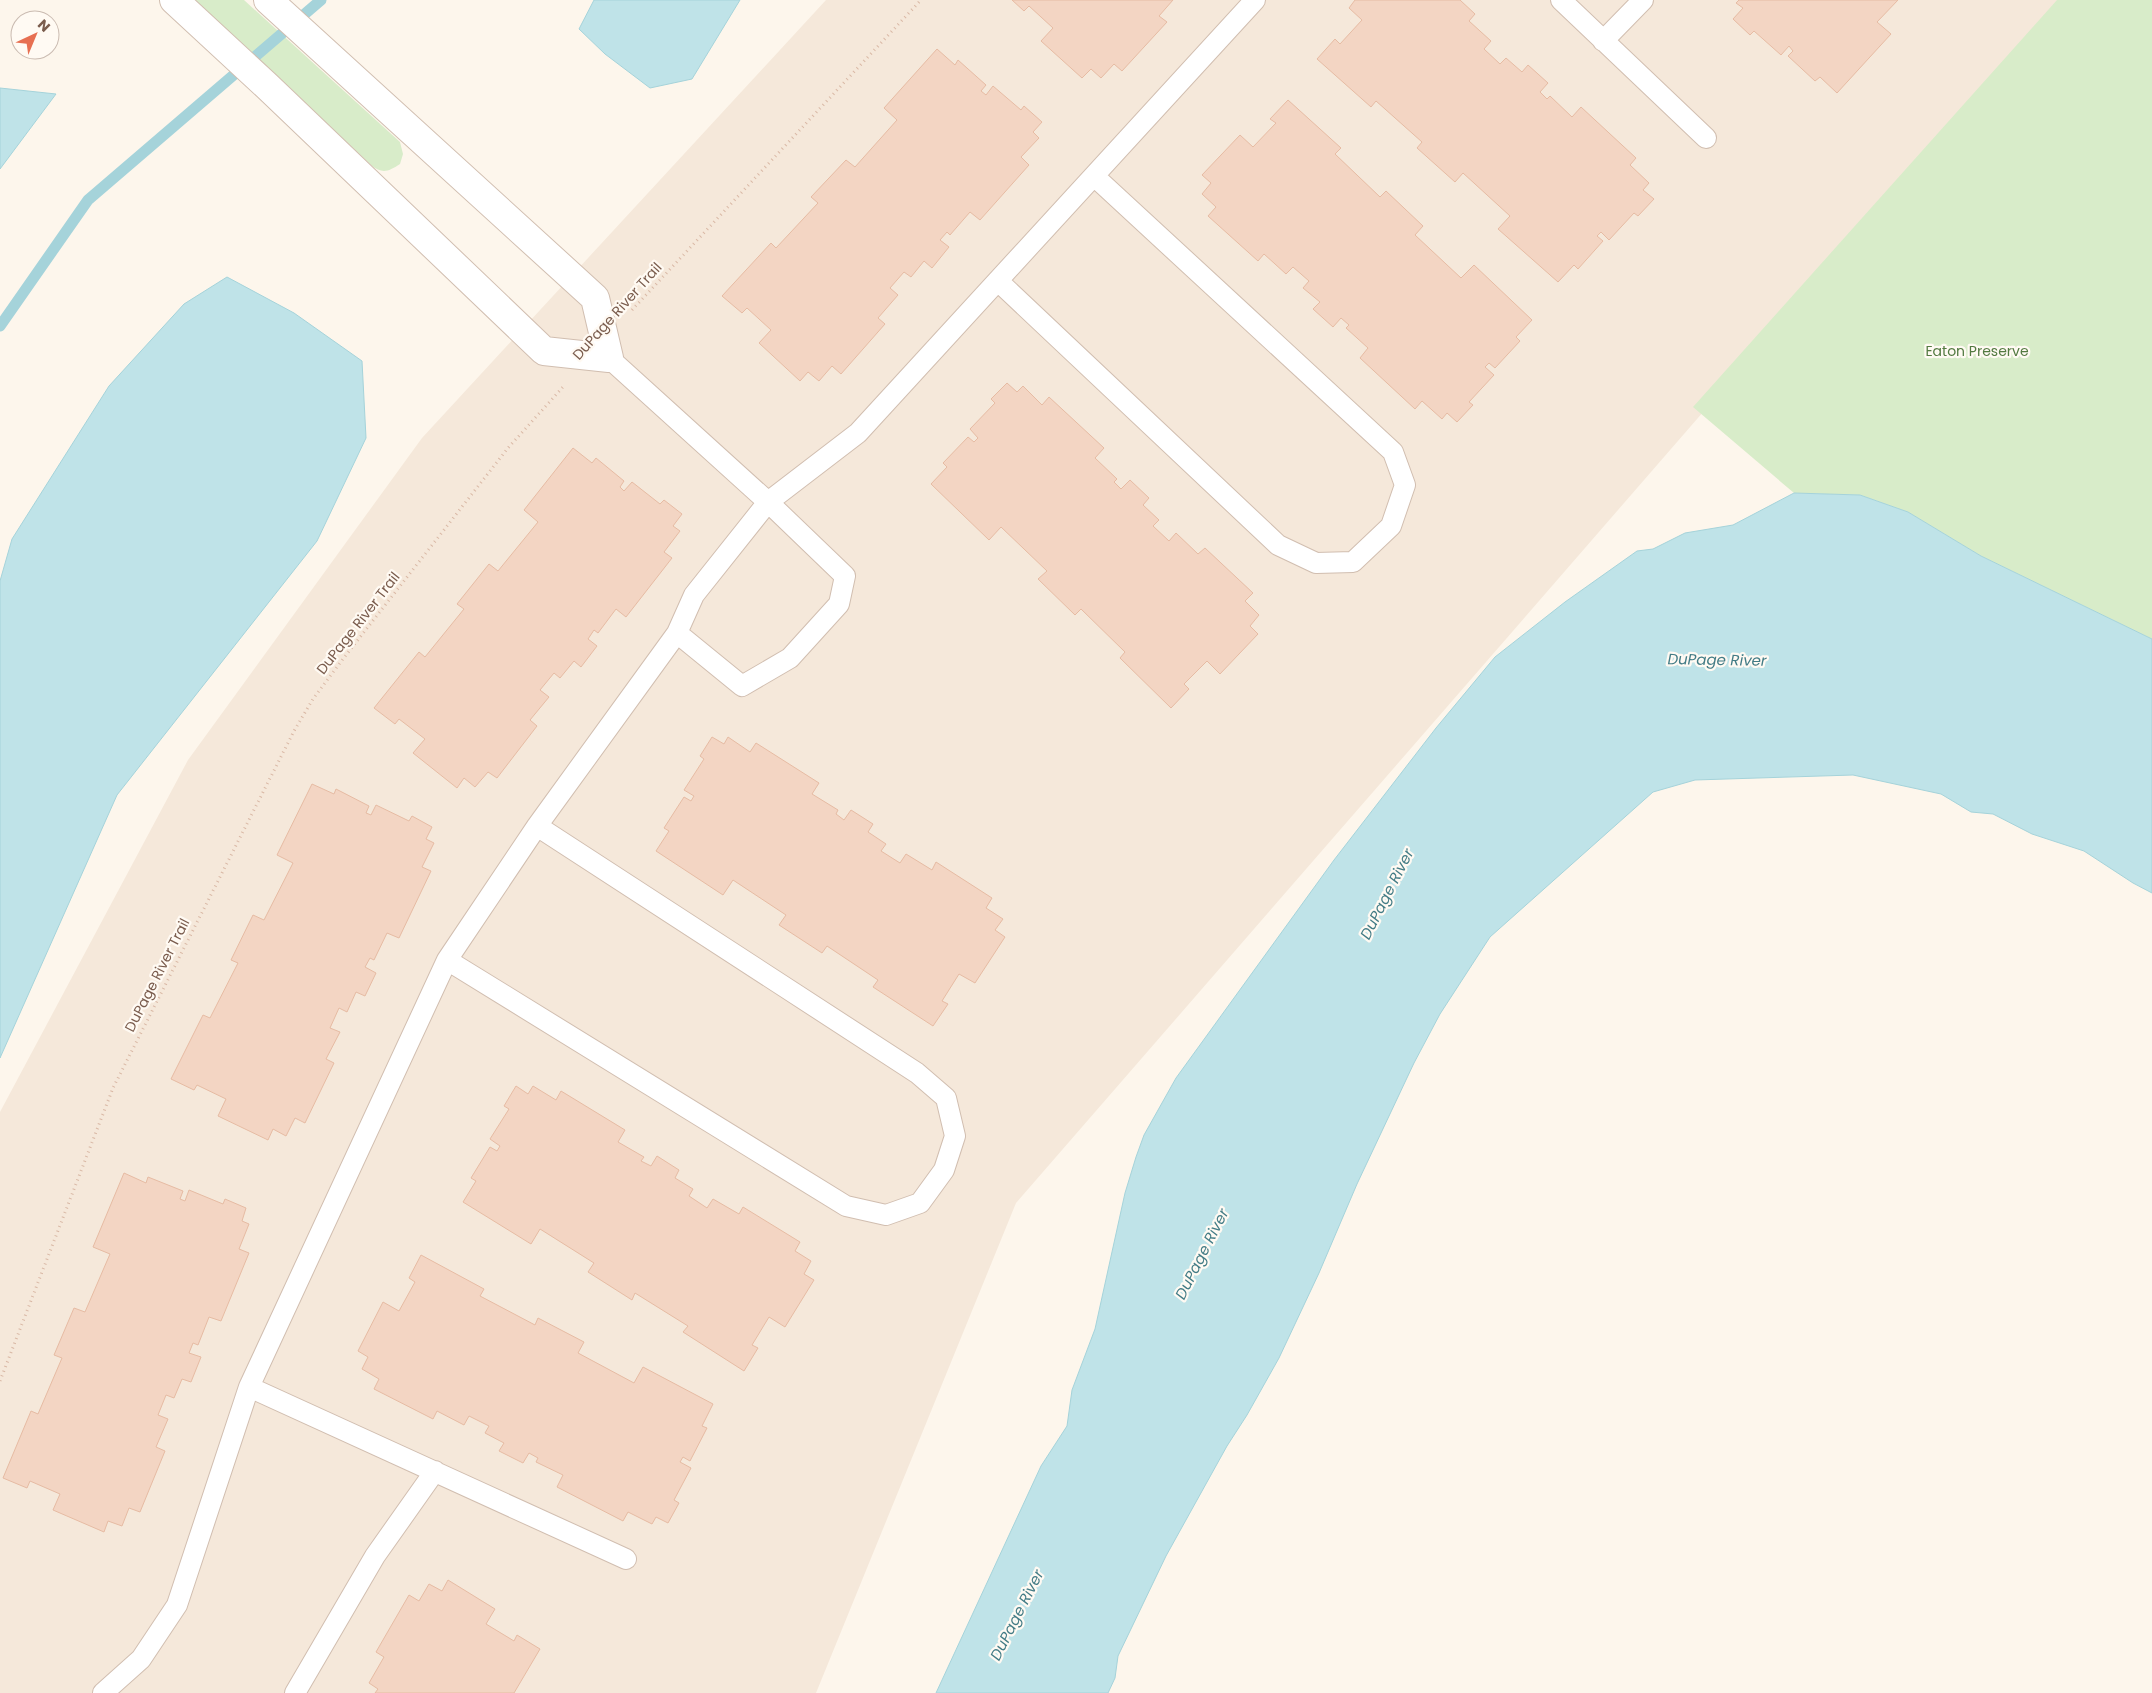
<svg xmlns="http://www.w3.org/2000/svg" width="2152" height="1693" viewBox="0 0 2152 1693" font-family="Poppins,sans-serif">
  <rect width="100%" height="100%" fill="#fdf6ec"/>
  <!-- residential -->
  <path fill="#f5e8da" d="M826 0H2061L1016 1203 816 1693H0V1112L188 760 422 438Z"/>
  <!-- green -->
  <path fill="#d8ecc9" d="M195 0H244L400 142 403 154 400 164C388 172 382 174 371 165Z
    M2057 0H2152V639L1981 556 1908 512 1860 495 1794 493 1693 407Z"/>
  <!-- water -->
  <path fill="#bfe3e8" stroke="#a5d3da" d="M594 0H740L692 79 650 88 605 54 579 29Z
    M0 88 56 94 0 169Z
    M227 277 294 313 362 361 366 438 317 541 117 795 0 1058V581L12 539 109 386 184 304Z
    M1794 493 1860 495 1908 512 1981 556 2152 639V893L2133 883 2084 851 2032 834 1993 814 1971 812 1941 794 1853 775 1695 780 1653 792 1490 937 1440 1014 1414 1063 1357 1184 1319 1273 1279 1358 1247 1415 1227 1446 1166 1556 1118 1656 1115 1678 1108 1693H936L1041 1466 1067 1426 1072 1390 1095 1329 1125 1193 1136 1157 1144 1135 1176 1078 1334 860 1436 728 1495 657 1565 602 1637 551 1653 549 1685 533 1733 525Z"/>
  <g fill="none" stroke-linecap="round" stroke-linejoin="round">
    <!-- stream -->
    <path stroke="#a5d3da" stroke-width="11" d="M0 326 88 200 321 0"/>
  </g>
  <!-- building -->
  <path fill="#f3d5c3" stroke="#e6bba3" d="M1012 0H1173L1159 16 1167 22 1122 71 1114 64 1101 78 1091 69 1082 78 1041 41 1053 28 1029 6 1024 11Z
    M1355 0H1460L1475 14 1469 21 1491 41 1484 49 1500 64 1506 58 1522 72 1528 65 1548 83 1540 92 1547 99 1550 96 1572 117 1581 107 1636 158 1630 165 1649 183 1643 190 1654 199 1638 216 1634 213 1609 240 1601 232 1597 236 1603 241 1578 269 1574 265 1558 282 1498 229 1510 216 1463 173 1455 182 1417 148 1422 142 1376 101 1371 107 1317 59 1335 39 1340 44 1362 20 1349 8Z
    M1739 0H1898L1877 22 1891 34 1837 93 1820 77 1815 81 1788 56 1793 51 1789 46 1781 55 1754 31 1750 35 1733 19 1743 8 1736 3Z
    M937 49 955 65 958 60 986 85 981 91 986 95 993 86 1021 110 1024 106 1042 122 1033 132 1039 138 1021 157 1029 165 980 220 970 212 950 235 947 232 940 240 949 247 932 268 924 261 911 277 904 272 890 288 898 295 878 318 885 324 841 374 832 366 819 381 808 372 800 381 759 343 771 330 747 308 742 313 722 296 771 243 776 248 818 203 811 197 846 160 855 167 897 120 884 108Z
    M1288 100 1341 148 1335 154 1380 197 1386 191 1423 226 1415 235 1461 278 1474 265 1532 320 1516 337 1520 341 1495 368 1489 363 1485 367 1494 375 1469 402 1473 405 1457 422 1447 413 1442 419 1422 401 1415 409 1360 358 1368 348 1346 328 1349 325 1341 318 1333 327 1313 309 1320 302 1303 288 1309 281 1293 267 1286 274 1264 254 1258 261 1208 216 1216 207 1202 194 1211 183 1202 175 1240 135 1253 147 1276 123 1270 119Z
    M1007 383 1017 392 1023 386 1042 405 1049 397 1104 448 1095 458 1117 479 1114 482 1121 489 1130 480 1149 498 1143 505 1159 520 1153 526 1169 541 1176 533 1198 554 1205 548 1253 593 1245 601 1259 615 1250 626 1258 634 1220 674 1207 661 1184 684 1189 689 1171 708 1120 658 1125 652 1081 609 1075 615 1038 579 1047 571 1001 527 989 540 931 484 947 467 943 463 968 437 974 442 978 438 970 429 995 403 991 399Z
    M573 448 592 463 596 458 624 481 620 487 624 491 632 482 660 504 664 500 682 514 673 526 680 531 664 552 672 558 626 617 616 609 598 633 594 630 588 639 597 646 581 667 574 661 560 678 554 673 540 690 549 697 530 720 537 726 497 778 488 772 475 787 464 778 457 788 413 753 425 739 399 719 395 724 374 708 419 652 425 657 464 609 457 604 489 564 498 571 538 522 524 510Z
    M712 737 724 744 728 737 750 752 756 743 819 783 812 794 838 810 836 814 844 820 851 810 873 824 868 832 886 844 881 851 900 863 906 854 932 870 936 862 992 898 986 908 1003 919 995 930 1005 937 975 983 959 974 942 1001 948 1004 933 1026 873 987 878 980 827 946 822 953 779 925 786 915 733 880 723 895 656 851 669 831 664 828 684 797 691 801 694 796 684 790 704 759 700 756Z
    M312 784 334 794 336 789 369 806 366 813 371 815 376 805 409 821 412 816 432 827 426 839 434 843 422 867 431 871 399 938 387 933 374 960 370 958 365 967 376 973 365 996 356 992 347 1012 339 1008 330 1028 340 1032 326 1059 334 1063 305 1123 295 1118 286 1136 273 1129 268 1140 218 1116 226 1099 197 1085 194 1090 171 1079 203 1015 210 1018 238 963 231 960 253 915 264 920 293 863 277 855Z
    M516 1086 528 1094 533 1086 556 1100 561 1091 625 1130 618 1142 644 1157 641 1161 651 1166 657 1156 679 1170 675 1178 693 1189 689 1196 707 1208 713 1199 739 1214 743 1207 800 1242 795 1251 811 1261 804 1274 814 1280 785 1327 769 1317 752 1345 758 1348 744 1371 683 1332 688 1326 635 1293 632 1300 588 1272 594 1263 540 1229 531 1244 463 1202 476 1181 471 1178 490 1147 497 1151 500 1146 490 1139 509 1109 504 1106Z
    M124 1173 146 1183 148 1177 183 1191 180 1199 185 1201 189 1190 223 1204 225 1199 246 1208 242 1221 249 1224 239 1249 249 1253 221 1321 209 1317 198 1345 193 1343 189 1353 201 1357 191 1382 182 1379 174 1398 166 1395 158 1415 168 1419 156 1447 165 1451 140 1512 129 1508 122 1526 108 1521 104 1532 53 1510 60 1494 30 1481 27 1488 3 1478 31 1411 38 1414 62 1358 54 1355 74 1308 85 1312 110 1254 93 1247Z
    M421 1255 484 1289 480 1296 535 1325 538 1318 584 1342 578 1353 634 1383 643 1367 713 1404 702 1426 707 1428 690 1461 683 1457 680 1462 691 1468 674 1500 679 1503 668 1523 656 1517 652 1524 628 1512 623 1521 557 1487 563 1475 536 1462 538 1458 529 1453 523 1463 499 1451 504 1443 485 1433 489 1426 469 1416 464 1425 437 1411 433 1419 374 1389 379 1379 362 1369 368 1357 358 1351 383 1302 399 1311 415 1282 409 1278Z
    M448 1580 495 1609 486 1624 514 1641 517 1635 540 1649 514 1693H375L378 1689 369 1683 384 1657 376 1652 409 1595 419 1601 429 1584 442 1591Z"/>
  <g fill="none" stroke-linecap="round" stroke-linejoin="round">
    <!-- service casing -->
    <g stroke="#d1beb0" stroke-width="22">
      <path id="service" d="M1561 0 1706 138
        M1603 41 1643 0
        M998 281 1278 545 1316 563 1353 562 1391 526 1405 485 1393 452 1094 176
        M609 358 768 502 845 576 839 604 790 658 742 686 677 633 694 595 768 502 858 433 1255 0
        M447 960 846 1206 886 1215 920 1203 944 1170 955 1136 946 1098 917 1073 537 826
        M626 1559 249 1387 447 960 537 826 677 633
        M103 1693 141 1659 177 1605 249 1387
        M295 1693 375 1556 435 1471"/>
    </g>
    <!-- minor casing -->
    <g stroke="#d1beb0" stroke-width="30">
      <path id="minor" d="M174 0 267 86 544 351 609 358 595 298 268 0"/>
    </g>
    <!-- path -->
    <path stroke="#d9b8a5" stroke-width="3" stroke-dasharray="1 4" stroke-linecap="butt" d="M632 310 921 0
      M0 1381 113 1088 294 731 313 699 343 659 508 448 563 387"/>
    <!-- service -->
    <use href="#service" stroke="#fff" stroke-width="20"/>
    <!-- minor -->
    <use href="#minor" stroke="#fff" stroke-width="28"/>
  </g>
  <g text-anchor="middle" stroke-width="4.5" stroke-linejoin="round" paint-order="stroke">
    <!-- street labels -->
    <g font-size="14" fill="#7a5c4d" stroke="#fffaf3">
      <text transform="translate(617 311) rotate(-48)" y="5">DuPage River Trail</text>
      <text transform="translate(358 623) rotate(-52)" y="5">DuPage River Trail</text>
      <text transform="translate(157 975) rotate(-63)" y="5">DuPage River Trail</text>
    </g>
    <!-- park labels -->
    <g font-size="14" fill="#537a41" stroke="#fffaf3">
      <text x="1977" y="356">Eaton Preserve</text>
    </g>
    <!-- water labels -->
    <g font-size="15" font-style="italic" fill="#437c86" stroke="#fffaf3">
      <text transform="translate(1717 660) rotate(1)" y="5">DuPage River</text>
      <text transform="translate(1387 894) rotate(-63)" y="5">DuPage River</text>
      <text transform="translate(1202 1254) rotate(-63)" y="5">DuPage River</text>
      <text transform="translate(1017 1615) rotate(-63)" y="5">DuPage River</text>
    </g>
  </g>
  <!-- north arrow -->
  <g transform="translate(35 35) rotate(44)"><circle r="24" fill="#fffaf3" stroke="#cabbb1"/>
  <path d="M0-4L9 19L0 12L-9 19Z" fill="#e76f51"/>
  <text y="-8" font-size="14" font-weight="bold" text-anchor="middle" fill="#7a5c4d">N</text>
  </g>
</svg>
